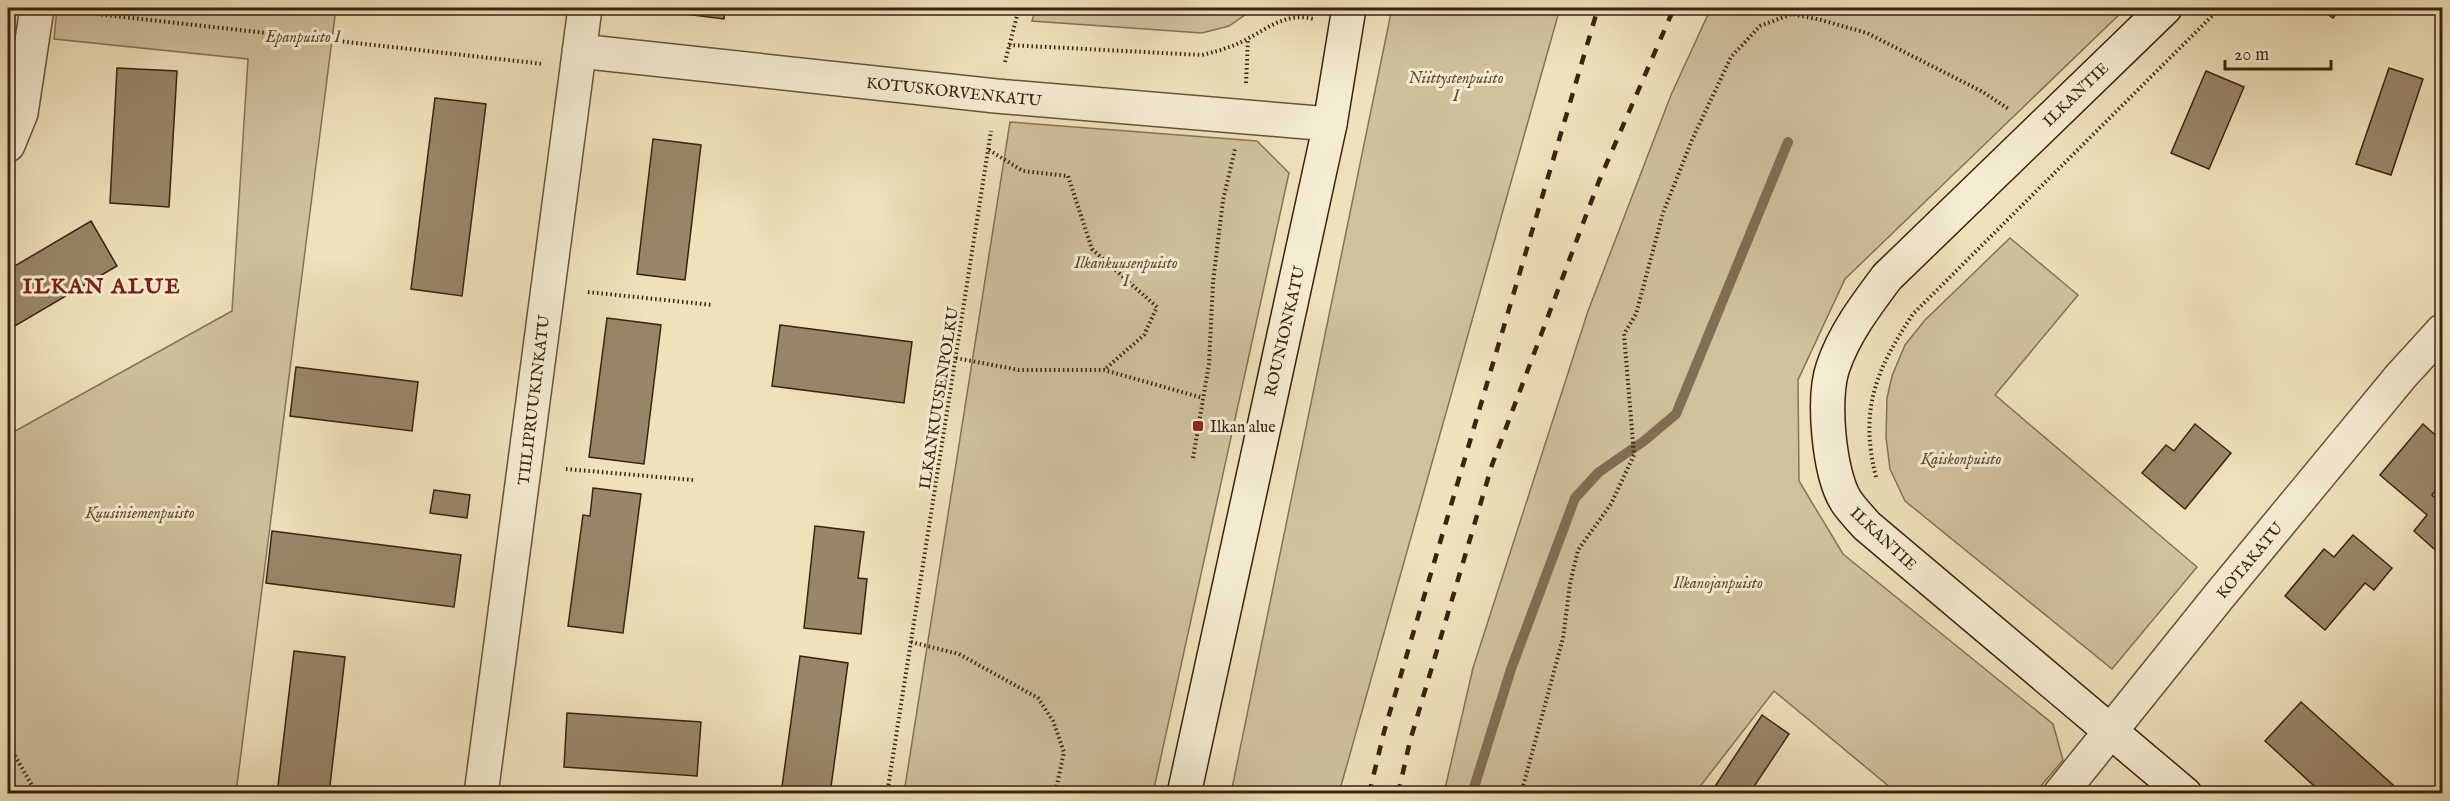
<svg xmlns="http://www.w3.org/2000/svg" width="2450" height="801" viewBox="0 0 2450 801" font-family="'IM FELL English',serif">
  <rect width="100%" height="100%" fill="#efe1ba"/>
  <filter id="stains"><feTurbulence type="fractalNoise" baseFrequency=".00333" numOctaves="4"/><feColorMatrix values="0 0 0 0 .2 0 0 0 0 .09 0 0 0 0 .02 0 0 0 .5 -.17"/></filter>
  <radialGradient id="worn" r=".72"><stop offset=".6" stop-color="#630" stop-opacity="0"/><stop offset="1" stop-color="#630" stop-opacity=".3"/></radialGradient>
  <!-- green -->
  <path fill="#d0c19d" stroke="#867257" stroke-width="1.5" d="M57 8H336L236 793H8V435L232 311 248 59 54 39Z
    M1036 8H1255L1229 26 1202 33 1032 21Z
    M1392 8H1560L1339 793H1231Z
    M1711 8H2126L1845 279 1798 380 1799 481 1843 554 2053 724 2063 760 2035 793H1897L1774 691 1695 793H1444L1473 668 1588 311 1671 95Z
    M1010 122 1257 141 1289 173 1153 793H904Z
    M2010 238 2078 295 1995 395 2197 567 2112 669 1905 501 1890 469 1886 437 1887 398 1892 376 1905 345 1925 320Z"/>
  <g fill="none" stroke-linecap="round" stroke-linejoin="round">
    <!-- stream -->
    <path stroke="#826e54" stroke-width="10" d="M1472 794 1511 669 1575 498 1599 472 1644 441 1676 414 1788 142"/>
  </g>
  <!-- building -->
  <path fill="#998669" stroke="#3b2311" stroke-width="1.5" d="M670 8H725L724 19 669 12Z
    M2319 8H2341L2333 18Z
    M117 68 177 71 169 207 110 203Z
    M2389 68 2423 79 2391 175 2356 164Z
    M2206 71 2244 87 2209 169 2171 153Z
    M435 98 486 104 462 296 411 289Z
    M653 139 701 145 685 280 637 274Z
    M91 221 117 266 8 330V270Z
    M607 318 661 325 644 464 589 457Z
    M780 325 912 342 904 403 772 386Z
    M296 367 418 382 412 431 290 416Z
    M2195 424 2231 453 2185 509 2142 473 2166 445 2174 451Z
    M2423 424 2442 441V482L2432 495 2442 504 2441 555 2414 531 2427 515 2380 475Z
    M593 488 641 494 623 633 568 626 583 515 590 516Z
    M434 490 470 495 467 518 430 513Z
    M815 526 864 532 858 578 867 579 861 634 804 628Z
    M272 531 461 555 454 607 266 583Z
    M2353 535 2392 568 2374 590 2365 583 2325 630 2285 596 2324 549 2334 557Z
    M294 651 345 657 329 794H277Z
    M800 656 848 663 830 794H781Z
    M2301 702 2403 794H2323L2265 741Z
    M567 713 701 722 697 776 564 767Z
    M1762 715 1789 734 1749 794H1710Z"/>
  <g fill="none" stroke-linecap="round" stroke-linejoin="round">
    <!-- street casing -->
    <g stroke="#68523b" stroke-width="36">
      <path id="street" d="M579 51 996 96 1330 124
        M8 145 21 113 37 8
        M481 794 585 8
        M2060 794 2220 595 2401 376 2442 331"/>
    </g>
    <!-- secondary casing -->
    <g stroke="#3b2311" stroke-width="36">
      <path id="secondary" d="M2165 8 1887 277C1866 305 1844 334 1833 367 1822 398 1829 474 1846 501 1852 510 1860 518 1867 526L2185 794
        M1184 794 1330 124 1349 8"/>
    </g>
    <!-- path -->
    <path stroke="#3b2311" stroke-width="4" stroke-dasharray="1.5 3" stroke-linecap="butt" d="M70 11 543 64
      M1009 45 1202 55C1218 51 1233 47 1247 39 1270 27 1287 12 1314 19
      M1005 62 1019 8
      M1246 83 1248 39
      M989 150 1023 171 1068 176 1092 249 1157 307 1144 335 1104 370
      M588 292 713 305
      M956 358 1019 370H1104L1203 398
      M1193 458 1209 364 1213 282 1223 200 1235 149
      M566 469 693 480
      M1876 477C1859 409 1876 370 1913 314L2220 8
      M911 642 959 654 1038 698 1053 721 1064 752 1055 794
      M8 750 15 756 37 794
      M887 794 991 131
      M1521 794 1563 638 1570 584 1578 550 1611 504 1634 455 1624 334 1636 314 1663 213 1692 140 1731 57 1760 26 1792 14 1821 20 1867 33 1983 92 2010 110"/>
    <!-- street -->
    <use href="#street" stroke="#f5ecd2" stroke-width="33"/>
    <!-- secondary -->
    <use href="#secondary" stroke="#f5ecd2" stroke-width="33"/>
    <!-- rail -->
    <path stroke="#3b2311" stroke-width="4.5" stroke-dasharray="10 10" stroke-linecap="butt" d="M1369 794 1384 732 1598 8
      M1398 794 1410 741 1492 465 1599 181 1674 8"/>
  </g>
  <!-- markers -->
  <rect fill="#8f2418" stroke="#f5ecd2" stroke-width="2" x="1192" y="420" width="12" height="12" rx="3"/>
  <g text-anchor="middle" stroke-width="6" stroke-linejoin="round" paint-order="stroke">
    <!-- park labels -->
    <g font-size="16" font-style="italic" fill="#604a34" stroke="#f5ecd2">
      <text x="303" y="42">Epanpuisto I</text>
      <text x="1456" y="83">Niittystenpuisto<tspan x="1456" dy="18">I</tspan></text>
      <text x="1126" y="268">Ilkankuusenpuisto<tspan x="1126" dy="18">I</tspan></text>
      <text x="1961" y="464">Kaiskonpuisto</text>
      <text x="140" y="518">Kuusiniemenpuisto</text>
      <text x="1718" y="588">Ilkanojanpuisto</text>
    </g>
    <!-- street labels -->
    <g font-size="16" fill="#3b2311" stroke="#f5ecd2">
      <text transform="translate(954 91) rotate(6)" y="6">KOTUSKORVENKATU</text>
      <text transform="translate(2075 94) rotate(-44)" y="6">ILKANTIE</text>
      <text transform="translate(1284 331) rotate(-77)" y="6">ROUNIONKATU</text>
      <text transform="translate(938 398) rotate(-81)" y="6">ILKANKUUSENPOLKU</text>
      <text transform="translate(533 400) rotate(-83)" y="6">TIILIPRUUKINKATU</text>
      <text transform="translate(1884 538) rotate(43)" y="6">ILKANTIE</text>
      <text transform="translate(2249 560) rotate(-50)" y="6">KOTAKATU</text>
    </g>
    <!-- poi labels -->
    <g font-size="16" fill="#3b2311" stroke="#f5ecd2" text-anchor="start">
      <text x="1210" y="432">Ilkan alue</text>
    </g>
    <!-- district labels -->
    <g font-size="22" font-weight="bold" letter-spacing="1.5" fill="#7a1f14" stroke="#f5ecd2">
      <text x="102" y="293">ILKAN ALUE</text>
    </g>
  </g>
  <!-- margin -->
  <rect width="2450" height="801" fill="none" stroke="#efe1ba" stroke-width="30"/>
  <rect x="9" y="9" width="2432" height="783" fill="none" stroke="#3b2311" stroke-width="3"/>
  <rect x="15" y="15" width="2420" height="771" fill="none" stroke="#3b2311" stroke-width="1.5"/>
  <!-- scale -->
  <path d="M2225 60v9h106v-9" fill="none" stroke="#3b2311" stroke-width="3"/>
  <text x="2234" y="60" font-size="18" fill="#3b2311" stroke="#f5ecd2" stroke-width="4.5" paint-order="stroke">20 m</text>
  <rect width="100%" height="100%" filter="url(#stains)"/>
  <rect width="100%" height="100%" fill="url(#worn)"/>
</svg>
